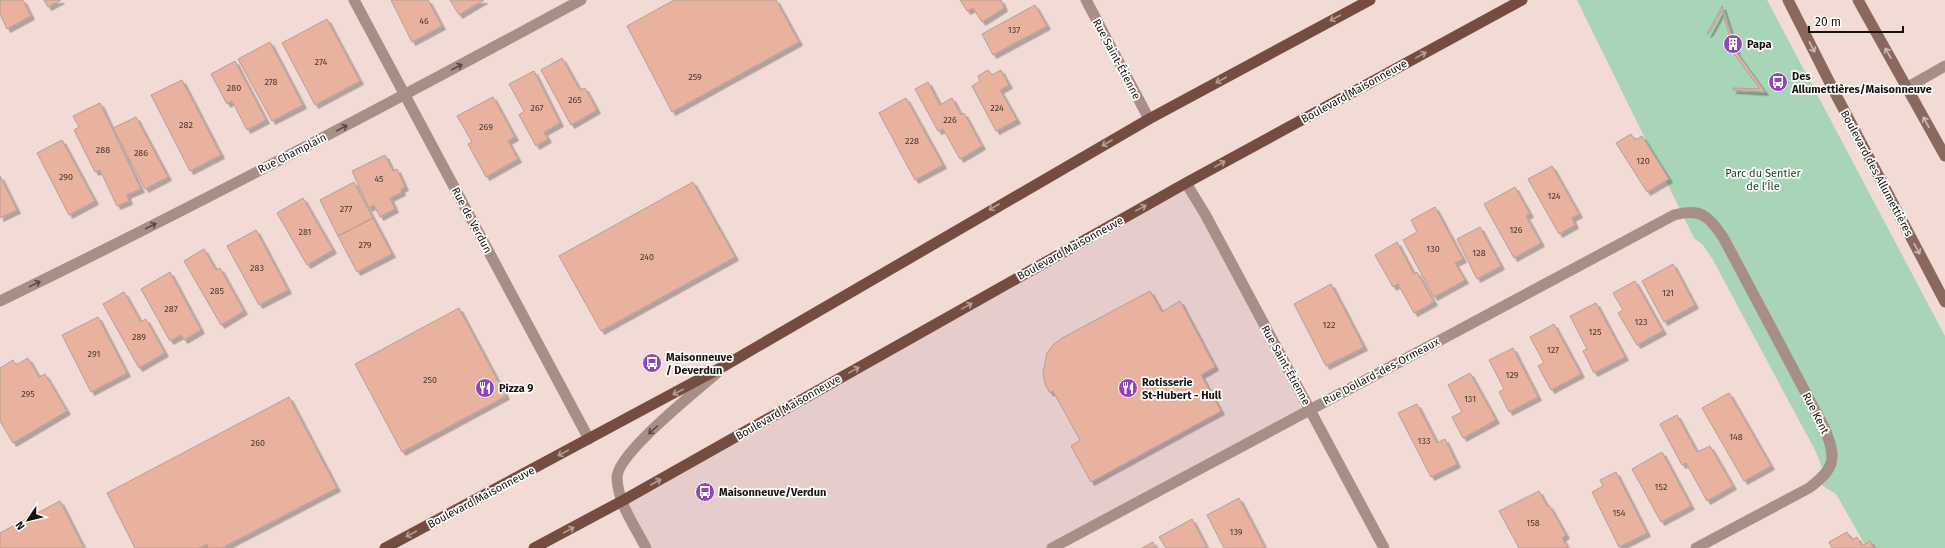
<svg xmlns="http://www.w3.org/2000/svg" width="1945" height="548" viewBox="0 0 1945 548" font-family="'Fira Sans',sans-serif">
  <defs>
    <filter id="shadow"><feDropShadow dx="3.5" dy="3.5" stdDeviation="0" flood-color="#0004"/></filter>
  </defs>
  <rect width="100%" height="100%" fill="#f1dbd4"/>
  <!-- commercial -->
  <path fill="#e6cccb" d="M1186 183 1310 409 1052 548H646L622 501Z"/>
  <!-- green -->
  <path fill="#a8d4b7" d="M1577 0H1767L1945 336V548H1867L1836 494 1823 486V470L1816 452 1713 260 1703 245 1694 238Z"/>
  <!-- building -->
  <path fill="#e8b29f" stroke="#b39f98" filter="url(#shadow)" d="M0 0H23L31 16 7 29 0 14Z
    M44 0H61L48 7Z
    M391 0H428L442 26 412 42Z
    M450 0H484L459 15Z
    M674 0H776L799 42 672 112 627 26Z
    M960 0H1001L1004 8 982 22 973 8 967 11Z
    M1035 5 1047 26 993 55 982 34Z
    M1722 6 1737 53 1765 92 1733 90V88L1760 89 1735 55 1722 10 1710 32 1707 34Z
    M327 19 360 81 315 105 282 43Z
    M270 42 303 105 272 121 238 59Z
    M562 58 580 90 585 88 597 110 571 125 541 70Z
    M235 61 266 120 247 130 232 101 227 104 211 74Z
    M988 70 992 75 1001 70 1004 76 1009 85 1000 90 1017 120 996 131 972 86 980 81 978 76Z
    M534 71 560 123 544 132 548 139 536 146 519 115 524 111 509 84Z
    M182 80 221 155 190 171 151 95Z
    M928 82 940 105 952 98 961 115 964 113 982 146 960 159 943 129 938 131 915 89Z
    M493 97 515 137 508 141 518 159 486 177 468 144 472 142 457 116Z
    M906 98 943 165 915 180 879 113Z
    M100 103 141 189 127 195 129 201 117 206 100 170 95 172 74 130 79 127 73 116Z
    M136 117 168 177 145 189 113 128Z
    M1631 134 1635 140 1642 136 1669 179 1647 192 1616 143Z
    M62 140 95 201 69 215 37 153Z
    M385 155 393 171 397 169 405 187 401 189 402 192 390 198 395 209 380 217 374 205 369 208 352 171Z
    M1552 166 1579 214 1572 218 1575 225 1559 234 1528 179Z
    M0 176 17 210 0 218Z
    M354 182 373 218 338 236 320 200Z
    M693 182 735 257 601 331 559 256Z
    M1515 187 1530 214 1526 216 1541 243 1514 258 1484 204Z
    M303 198 333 250 307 265 277 213Z
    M1435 207 1463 259 1455 263 1465 280 1434 297 1403 240 1417 232 1411 220Z
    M373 218 392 254 357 272 338 236Z
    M1480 227 1501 266 1477 279 1457 239Z
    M256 230 288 290 259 305 227 246Z
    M1397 242 1414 274 1417 272 1434 302 1414 313 1398 284 1393 287 1375 255Z
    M204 249 216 270 220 268 244 311 221 325 184 261Z
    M1673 264 1695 305 1664 322 1642 281Z
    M170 272 201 330 184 340 181 335 170 341 141 289Z
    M1635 281 1663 331 1637 345 1618 313 1623 310 1613 293Z
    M1331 284 1364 347 1326 366 1294 304Z
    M1150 291 1162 312 1180 301 1215 367 1201 375 1221 411 1091 482 1071 446 1080 440 1053 391 1050 393 1045 384 1043 373 1047 353 1054 344 1064 337Z
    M124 292 141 322 146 319 165 353 139 368 103 304Z
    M1596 303 1625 357 1594 373 1583 351 1587 349 1570 316Z
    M459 308 506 396 402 452 355 364Z
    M98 317 127 373 91 392 62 335Z
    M1554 324 1581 374 1551 390 1538 366 1544 363 1530 337Z
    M1513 348 1538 397 1509 412 1499 392 1504 389 1489 360Z
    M28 358 39 377 45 374 67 411 13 443 0 421V368L13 360 16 365Z
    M1470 373 1496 420 1463 438 1452 417 1462 412 1448 385Z
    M1729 393 1771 466 1744 481 1702 408Z
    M289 397 337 488 222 548H208L207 544 199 548H135L107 493Z
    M1417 404 1437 443 1445 439 1457 464 1431 477 1398 413Z
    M1677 415 1697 452 1710 446 1733 486 1707 501 1686 463 1682 465 1660 424Z
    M1662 452 1691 506 1661 522 1632 469Z
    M1616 472 1647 533 1619 547 1592 492 1603 486 1600 480Z
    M1539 491 1547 506 1549 505 1566 535 1562 538 1568 548H1519L1499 511Z
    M1239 498 1265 548H1224L1207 515Z
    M60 501 84 548H0V533Z
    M1192 519 1207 548H1166L1159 537Z
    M1847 532 1852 540 1857 537 1862 546 1870 541 1874 548H1832L1829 542Z
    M1153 542 1156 548H1142Z"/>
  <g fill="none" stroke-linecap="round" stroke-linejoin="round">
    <!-- minor -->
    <path stroke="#a78f88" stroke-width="11" d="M354 0 589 439
      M1086 0 1149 119
      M1908 87 1945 66
      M1186 183 1205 214 1384 548
      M0 301C196 206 389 104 581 0
      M646 548C635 526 618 504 617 478 616 454 698 390 718 372
      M1052 548 1674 215C1700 208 1708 215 1723 237L1825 429C1837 460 1835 468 1809 488L1696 548"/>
    <!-- secondary -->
    <path stroke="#8a685e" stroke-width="11" d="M1788 0 1835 93 1945 302
      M1858 0 1945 156"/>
    <!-- primary -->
    <path stroke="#754d40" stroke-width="11" d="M385 548 724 366 1149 119 1370 0
      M534 548 622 501 1186 183 1522 0"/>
  </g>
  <!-- one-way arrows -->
  <defs><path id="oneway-shaft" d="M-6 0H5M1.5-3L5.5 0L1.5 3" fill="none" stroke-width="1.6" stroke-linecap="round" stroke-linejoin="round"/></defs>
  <g stroke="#b39d96">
    <use href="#oneway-shaft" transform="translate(1335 18) rotate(152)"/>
    <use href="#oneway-shaft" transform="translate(1421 55) rotate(-29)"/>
    <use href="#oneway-shaft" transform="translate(1221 80) rotate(152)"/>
    <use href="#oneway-shaft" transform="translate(1107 143) rotate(150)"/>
    <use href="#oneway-shaft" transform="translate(1220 164) rotate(-29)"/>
    <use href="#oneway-shaft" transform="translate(994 207) rotate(150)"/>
    <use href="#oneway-shaft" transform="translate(1141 208) rotate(-29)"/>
    <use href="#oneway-shaft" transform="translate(967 306) rotate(-29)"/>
    <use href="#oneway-shaft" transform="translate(854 370) rotate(-29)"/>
    <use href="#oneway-shaft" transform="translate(678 392) rotate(152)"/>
    <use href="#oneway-shaft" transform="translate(563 453) rotate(152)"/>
    <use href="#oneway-shaft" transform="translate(656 482) rotate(-30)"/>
    <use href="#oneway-shaft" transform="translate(569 530) rotate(-28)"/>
    <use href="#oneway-shaft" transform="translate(411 534) rotate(152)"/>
  </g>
  <g stroke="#cabbb7">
    <use href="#oneway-shaft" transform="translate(1812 47) rotate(63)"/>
    <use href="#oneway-shaft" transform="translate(1888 53) rotate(-119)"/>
    <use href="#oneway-shaft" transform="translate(1926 122) rotate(-119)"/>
    <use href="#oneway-shaft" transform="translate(1917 249) rotate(62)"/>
  </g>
  <g stroke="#584944">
    <use href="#oneway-shaft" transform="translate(457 67) rotate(-28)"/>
    <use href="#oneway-shaft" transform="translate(342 128) rotate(-27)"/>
    <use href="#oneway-shaft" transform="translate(151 226) rotate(-27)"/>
    <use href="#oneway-shaft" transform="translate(35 284) rotate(-26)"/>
    <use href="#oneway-shaft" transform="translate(653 430) rotate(138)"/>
  </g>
  <!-- icons -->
  <defs>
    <g id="building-disc" transform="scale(1)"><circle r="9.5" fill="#9145b7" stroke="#fff"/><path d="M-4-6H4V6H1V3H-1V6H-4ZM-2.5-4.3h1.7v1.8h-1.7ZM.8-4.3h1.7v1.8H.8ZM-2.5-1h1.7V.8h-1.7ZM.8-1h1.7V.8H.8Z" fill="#fff"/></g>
    <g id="bus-disc" transform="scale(1)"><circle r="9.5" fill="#9145b7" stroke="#fff"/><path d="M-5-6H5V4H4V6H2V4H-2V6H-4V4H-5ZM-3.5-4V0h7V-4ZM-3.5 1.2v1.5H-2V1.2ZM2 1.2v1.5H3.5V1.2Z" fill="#fff"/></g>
    <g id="restaurant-disc" transform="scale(1)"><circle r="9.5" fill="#9145b7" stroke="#fff"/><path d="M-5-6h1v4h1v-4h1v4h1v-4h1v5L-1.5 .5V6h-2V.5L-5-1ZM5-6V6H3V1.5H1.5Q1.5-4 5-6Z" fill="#fff"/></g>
  </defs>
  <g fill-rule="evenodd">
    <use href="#building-disc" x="1733" y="44"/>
    <use href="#bus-disc" x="1778" y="82"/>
    <use href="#bus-disc" x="652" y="363"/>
    <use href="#restaurant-disc" x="485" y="388"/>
    <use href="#restaurant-disc" x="1128" y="388"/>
    <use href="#bus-disc" x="705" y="492"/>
  </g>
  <g text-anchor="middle" stroke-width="3.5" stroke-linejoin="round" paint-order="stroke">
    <!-- number labels -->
    <g font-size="9" fill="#4b3832">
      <text x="424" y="24">46</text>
      <text x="1014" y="33">137</text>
      <text x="321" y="65">274</text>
      <text x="695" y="80">259</text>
      <text x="271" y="85">278</text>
      <text x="234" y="91">280</text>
      <text x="575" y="103">265</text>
      <text x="537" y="111">267</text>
      <text x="997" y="111">224</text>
      <text x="950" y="123">226</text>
      <text x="186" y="128">282</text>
      <text x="486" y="130">269</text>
      <text x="912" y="144">228</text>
      <text x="103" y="153">288</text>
      <text x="141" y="156">286</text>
      <text x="1643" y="164">120</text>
      <text x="66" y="180">290</text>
      <text x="379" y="182">45</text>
      <text x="1554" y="199">124</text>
      <text x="346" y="212">277</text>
      <text x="1516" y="233">126</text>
      <text x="305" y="235">281</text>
      <text x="365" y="248">279</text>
      <text x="1433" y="252">130</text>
      <text x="1479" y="256">128</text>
      <text x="647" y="260">240</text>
      <text x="257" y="271">283</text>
      <text x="217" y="294">285</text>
      <text x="1668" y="296">121</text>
      <text x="171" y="312">287</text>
      <text x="1641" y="325">123</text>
      <text x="1329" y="328">122</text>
      <text x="1595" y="335">125</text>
      <text x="139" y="340">289</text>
      <text x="1553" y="353">127</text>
      <text x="94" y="357">291</text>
      <text x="1512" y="378">129</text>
      <text x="430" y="383">250</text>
      <text x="28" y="397">295</text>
      <text x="1470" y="402">131</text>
      <text x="1736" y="440">148</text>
      <text x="1424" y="444">133</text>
      <text x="258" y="446">260</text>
      <text x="1661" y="490">152</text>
      <text x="1619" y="516">154</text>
      <text x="1533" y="526">158</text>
      <text x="1236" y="535">139</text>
    </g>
    <!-- poi labels -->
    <g font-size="11" font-weight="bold" fill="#17100d" stroke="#fff" text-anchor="start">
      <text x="1747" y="48">Papa</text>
      <text x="1792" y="80">Des<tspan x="1792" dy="13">Allumettières/Maisonneuve</tspan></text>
      <text x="666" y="361">Maisonneuve<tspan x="666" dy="13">/ Deverdun</tspan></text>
      <text x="1142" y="386">Rotisserie<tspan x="1142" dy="13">St-Hubert - Hull</tspan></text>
      <text x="499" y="392">Pizza 9</text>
      <text x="719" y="496">Maisonneuve/Verdun</text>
    </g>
    <!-- street labels -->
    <g font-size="11" fill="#17100d" stroke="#fff">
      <text transform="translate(1117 59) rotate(62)" y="4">Rue Saint-Étienne</text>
      <text transform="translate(1354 91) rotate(-29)" y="4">Boulevard Maisonneuve</text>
      <text transform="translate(292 153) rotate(-27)" y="4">Rue Champlain</text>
      <text transform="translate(1877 173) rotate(62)" y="4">Boulevard des Allumettières</text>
      <text transform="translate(472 220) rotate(62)" y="4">Rue de Verdun</text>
      <text transform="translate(1070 248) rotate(-29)" y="4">Boulevard Maisonneuve</text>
      <text transform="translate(1286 365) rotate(61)" y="4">Rue Saint-Étienne</text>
      <text transform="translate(1381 371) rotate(-28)" y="4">Rue Dollard-des-Ormeaux</text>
      <text transform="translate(788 407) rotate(-30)" y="4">Boulevard Maisonneuve</text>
      <text transform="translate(1816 413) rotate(63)" y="4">Rue Kent</text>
      <text transform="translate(481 497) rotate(-28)" y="4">Boulevard Maisonneuve</text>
    </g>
    <!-- park labels -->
    <g font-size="11" fill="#143b26" stroke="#fff">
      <text x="1763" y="177">Parc du Sentier<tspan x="1763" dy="13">de l'Île</tspan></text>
    </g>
  </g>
  <!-- north arrow -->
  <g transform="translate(28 520) rotate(235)" stroke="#ffffff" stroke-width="3" paint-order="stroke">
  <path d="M0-3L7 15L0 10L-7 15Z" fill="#17100d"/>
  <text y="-6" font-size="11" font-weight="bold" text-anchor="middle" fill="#17100d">N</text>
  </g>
  <!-- scale -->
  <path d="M1809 26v6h94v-6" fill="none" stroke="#17100d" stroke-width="2"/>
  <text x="1815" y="26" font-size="12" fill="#17100d" stroke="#ffffff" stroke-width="3" paint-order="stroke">20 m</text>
</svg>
